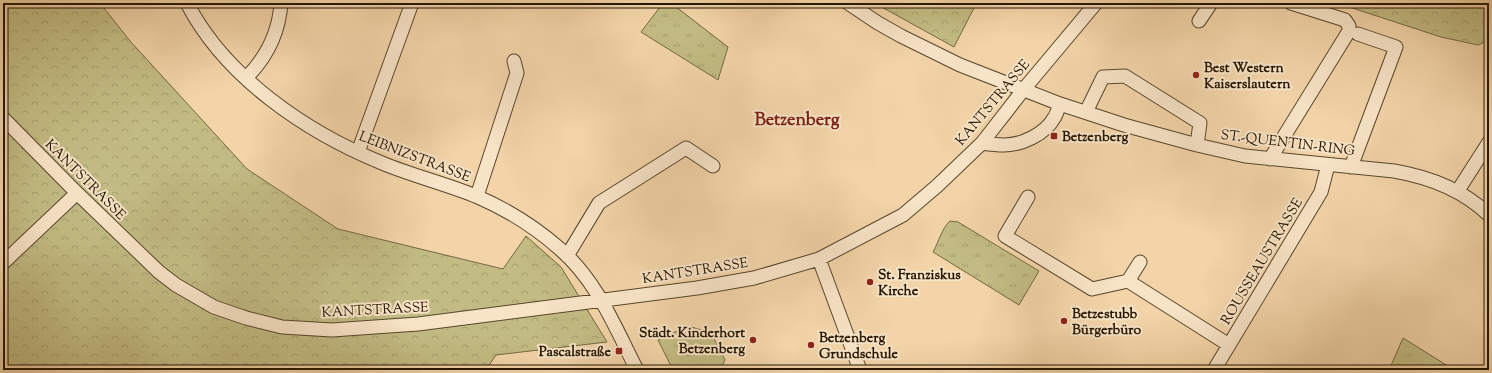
<svg xmlns="http://www.w3.org/2000/svg" width="1492" height="373" viewBox="0 0 1492 373" font-family="'Sorts Mill Goudy',serif">
  <defs>
    <pattern id="grass-tufts" width="24" height="20" patternUnits="userSpaceOnUse"><rect width="24" height="20" fill="#c2bb83"/><path d="M3 7l-1-3M5 7V3M7 7l1-3M15 17l-1-3M17 17v-4M19 17l1-3" fill="none" stroke="#a7a06f"/></pattern>
    <pattern id="forest-crowns" width="20" height="18" patternUnits="userSpaceOnUse"><rect width="20" height="18" fill="#c2bb83"/><path d="M2 6a3 3 0 1 1 6 0M12 15a3 3 0 1 1 6 0" fill="none" stroke="#a7a06f"/></pattern>
  </defs>
  <rect width="100%" height="100%" fill="#f2d4a8"/>
  <filter id="stains"><feTurbulence type="fractalNoise" baseFrequency=".005" numOctaves="4"/><feColorMatrix values="0 0 0 0 .2 0 0 0 0 .09 0 0 0 0 .02 0 0 0 .5 -.17"/></filter>
  <radialGradient id="worn" r=".72"><stop offset=".6" stop-color="#630" stop-opacity="0"/><stop offset="1" stop-color="#630" stop-opacity=".3"/></radialGradient>
  <!-- grass -->
  <path fill="url(#grass-tufts)" stroke="#746842" d="M663 3H671L728 47 718 80 641 32Z
    M950 221 958 222 1039 271 1019 305 933 252C939 241 942 228 950 221Z
    M688 326 711 333 725 360 720 370H673L658 340Z
    M1403 338 1451 368 1450 370H1389Z"/>
  <!-- forest -->
  <path fill="url(#forest-crowns)" stroke="#746842" d="M3 3H100L130 41 247 169 338 229 503 269 526 236 561 267 607 342 496 355 486 370H3Z
    M879 3H975L976 4 954 47 878 5Z
    M1337 3H1489V40L1478 45 1441 37Z"/>
  <g fill="none" stroke-linecap="round" stroke-linejoin="round">
    <!-- minor casing -->
    <g stroke="#58462b" stroke-width="15">
      <path id="minor" d="M187 3C225 77 306 132 382 163 413 176 447 184 478 197 508 210 535 227 560 249 597 281 615 327 637 370
        M848 3 878 23 901 36 960 65 1060 104 1124 125 1197 145 1245 156 1394 171C1429 177 1463 190 1489 215
        M1199 21 1211 3
        M246 78C267 57 279 33 281 3
        M1086 112 1103 77 1125 76 1200 123 1197 145
        M3 118 77 193 159 272 176 285 214 307 246 318 282 327 332 330 418 324 697 288 754 278 819 259 903 215 937 186 982 143 1024 89 1096 3
        M982 143C989 144 996 145 1004 145 1022 145 1045 134 1054 118 1057 114 1058 108 1060 104
        M358 152 412 3
        M1270 159 1349 31V26L1345 20 1291 3
        M1351 167 1396 47 1358 34
        M1457 192 1489 142
        M477 196 517 73 514 61
        M1028 197 1005 236 1092 289 1128 281 1140 262
        M567 256 599 203 686 148 713 166
        M819 259 860 370
        M3 263 77 193
        M1128 281 1229 345
        M1214 370 1321 192 1328 165"/>
    </g>
    <!-- minor -->
    <use href="#minor" stroke="#f7e3c6" stroke-width="13"/>
  </g>
  <!-- markers -->
  <g fill="#8f2418" stroke="#f7e3c6" stroke-width="1.5">
    <circle cx="1196" cy="75" r="4"/>
    <rect x="1050" y="132" width="8" height="8" rx="2"/>
    <circle cx="870" cy="282" r="4"/>
    <circle cx="1064" cy="321" r="4"/>
    <circle cx="753" cy="340" r="4"/>
    <circle cx="811" cy="345" r="4"/>
    <rect x="615" y="347" width="8" height="8" rx="2"/>
  </g>
  <g text-anchor="middle" stroke-width="4" stroke-linejoin="round" paint-order="stroke">
    <!-- poi labels -->
    <g font-size="14" font-weight="bold" fill="#251601" stroke="#f7e3c6" text-anchor="start">
      <text x="1204" y="72">Best Western<tspan x="1204" dy="16">Kaiserslautern</tspan></text>
      <text x="1062" y="141">Betzenberg</text>
      <text x="878" y="279">St. Franziskus<tspan x="878" dy="16">Kirche</tspan></text>
      <text x="1072" y="318">Betzestubb<tspan x="1072" dy="16">Bürgerbüro</tspan></text>
      <text x="745" y="337" text-anchor="end">Städt. Kinderhort<tspan x="745" dy="16">Betzenberg</tspan></text>
      <text x="819" y="342">Betzenberg<tspan x="819" dy="16">Grundschule</tspan></text>
      <text x="611" y="356" text-anchor="end">Pascalstraße</text>
    </g>
    <!-- street labels -->
    <g font-size="14" fill="#251601" stroke="#f7e3c6">
      <text transform="translate(992 102) rotate(-50)" y="5">KANTSTRASSE</text>
      <text transform="translate(1288 142) rotate(7)" y="5">ST.-QUENTIN-RING</text>
      <text transform="translate(415 156) rotate(21)" y="5">LEIBNIZSTRASSE</text>
      <text transform="translate(86 179) rotate(45)" y="5">KANTSTRASSE</text>
      <text transform="translate(1261 261) rotate(-59)" y="5">ROUSSEAUSTRASSE</text>
      <text transform="translate(695 270) rotate(-9)" y="5">KANTSTRASSE</text>
      <text transform="translate(375 309) rotate(-3)" y="5">KANTSTRASSE</text>
    </g>
    <!-- district labels -->
    <g font-size="18" font-weight="bold" fill="#7a1f14" stroke="#f7e3c6">
      <text x="797" y="125">Betzenberg</text>
    </g>
  </g>
  <!-- margin -->
  <rect width="1492" height="373" fill="none" stroke="#f2d4a8" stroke-width="16"/>
  <rect x="4" y="4" width="1484" height="365" fill="none" stroke="#251601" stroke-width="2"/>
  <rect x="8" y="8" width="1476" height="357" fill="none" stroke="#251601"/>
  <rect width="100%" height="100%" filter="url(#stains)"/>
  <rect width="100%" height="100%" fill="url(#worn)"/>
</svg>
